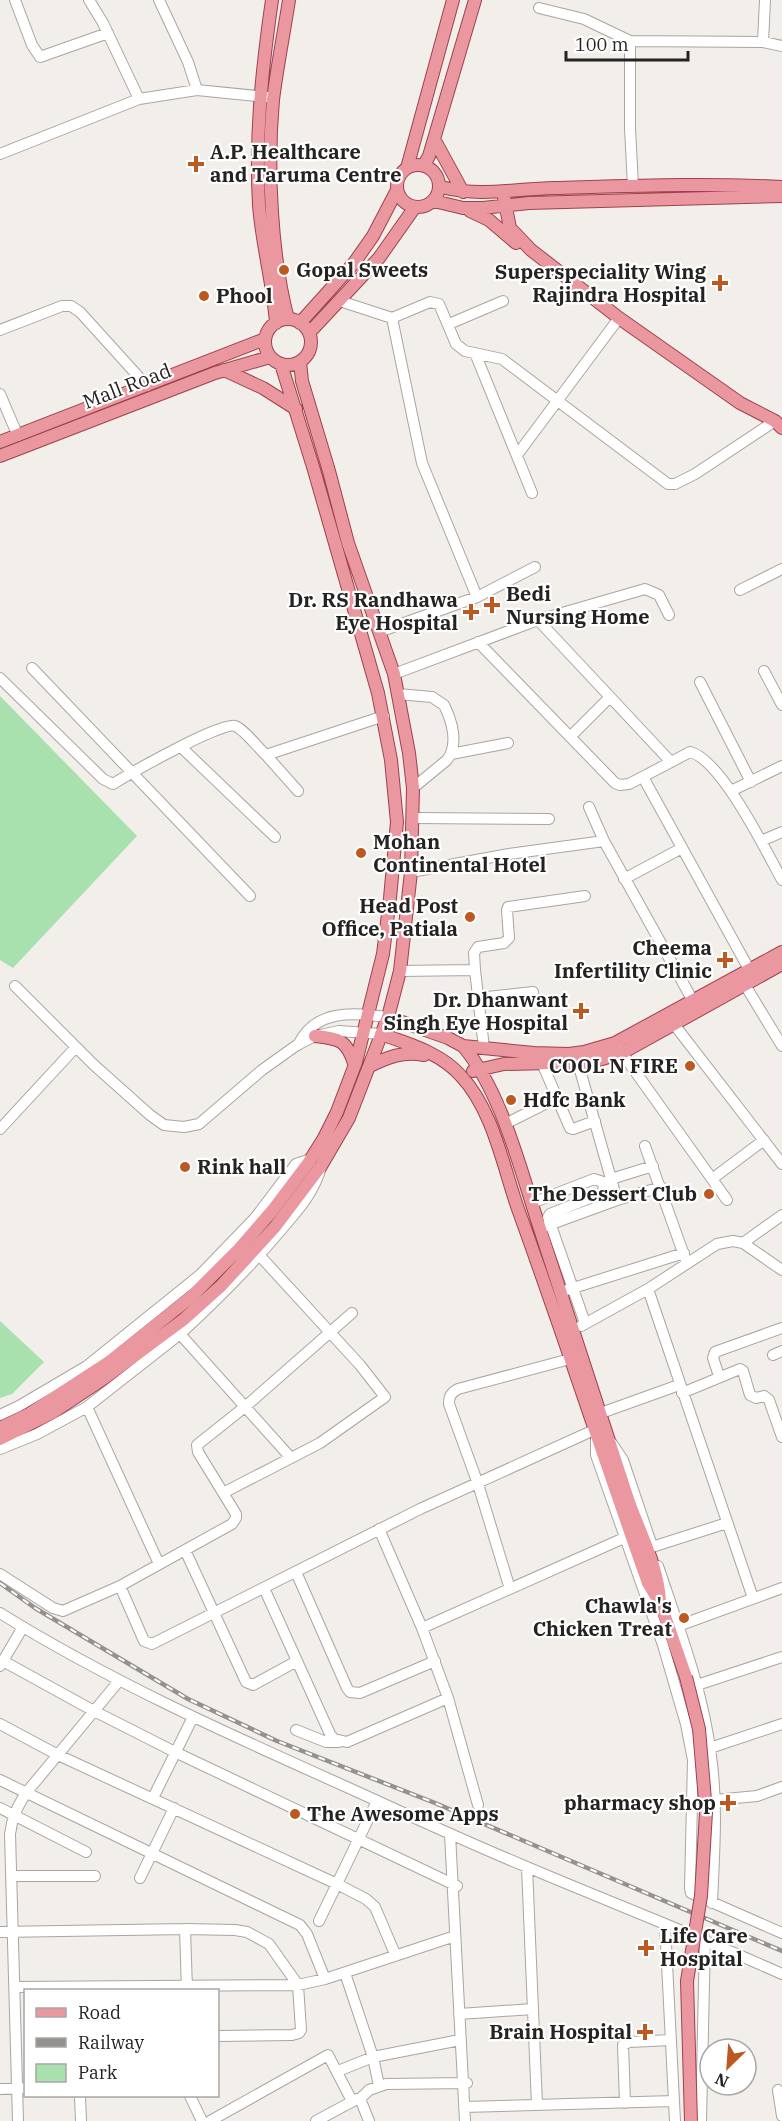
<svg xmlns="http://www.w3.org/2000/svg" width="782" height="2121" viewBox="0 0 782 2121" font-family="'IBM Plex Serif',serif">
  <rect width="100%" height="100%" fill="#f2eeea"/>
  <!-- green -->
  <path fill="#a8e1ad" d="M0 696 137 836 13 968 0 960Z
    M0 1321 44 1362 12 1394 0 1398Z"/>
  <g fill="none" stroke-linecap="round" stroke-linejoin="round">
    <!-- minor casing -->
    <g stroke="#a9a6a2" stroke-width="12">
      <path id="minor" d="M15 0 32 45 40 57 108 33
        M89 0 103 23 139 99
        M159 0 188 62 197 90
        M539 8 584 19 630 41 763 42 782 46
        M630 41V128L633 186
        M763 42 765 0
        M0 154 139 99 197 90 267 97
        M340 301 392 318 430 302 439 304 456 344 465 351 502 359 668 484H675L695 474 775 421
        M392 318 422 463 477 597
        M449 324 503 301
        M0 330 62 306H71L80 312 147 386
        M475 353 532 493
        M0 394 18 436
        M517 455 619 318
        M740 590 782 569
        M538 620 671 762
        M379 632 477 597 535 567
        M478 642 615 783 620 785 629 784 690 752C721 759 766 851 782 880
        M32 668 250 896
        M764 671 782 705
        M394 674 538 620 645 589 659 595 669 615
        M0 678 103 779 113 784C129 774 222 721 235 726 244 729 258 748 266 755L384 716
        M700 682 751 782
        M398 694 432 697 444 705C452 721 459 744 447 760L413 788
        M571 736 610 697
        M181 747 275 837
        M451 754 508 743
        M266 755 298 791
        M643 777 750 971
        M731 791 782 766
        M589 807 604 841 693 1001
        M414 818 549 819
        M761 841 782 832
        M411 872 509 854 604 841
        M624 879 682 848
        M475 970 474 953 478 947 504 943 509 938 507 910 508 907 585 896
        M400 971 475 970 484 1048
        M745 985 782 1046
        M15 986 94 1065 150 1115 164 1125 184 1127 199 1124 262 1070 297 1045 315 1036 339 1031 381 1034
        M478 998 533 992
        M673 1023 782 1164
        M298 1045C316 1008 353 1013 388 1017
        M617 1046 727 1200
        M542 1063 557 1098
        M578 1063 617 1200 661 1187
        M505 1124 557 1098 570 1128 573 1129 595 1121
        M0 1129 76 1047
        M645 1146 685 1258
        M611 1179 653 1166
        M712 1179 764 1140
        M532 1203 594 1179 603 1182 604 1190 600 1194 550 1214 548 1217 585 1323
        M543 1227 617 1200
        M743 1243 782 1270
        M648 1289 753 1598
        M567 1290 684 1253
        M581 1326 648 1289 717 1244 733 1241 743 1243 782 1215
        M773 1355 782 1351
        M719 1376 713 1358 715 1352 782 1328
        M682 1393 740 1369 743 1371 750 1395 756 1398 764 1396 769 1400 782 1437
        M87 1407 159 1564
        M601 1413 679 1385
        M0 1415 19 1406 87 1366 200 1275 255 1218 296 1164 311 1159
        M596 1436V1455L663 1645 686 1724 693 1760 690 1888 691 1893 782 1933
        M611 1442 623 1460 651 1543
        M0 1449 37 1434 87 1407 180 1334
        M291 1458 180 1334C216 1301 250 1267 281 1230 298 1210 314 1193 321 1167
        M223 1493 320 1443 385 1397 360 1365 260 1256
        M379 1529 422 1628 448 1698 478 1805
        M652 1547 727 1523
        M185 1550 246 1682 253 1685 297 1661
        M658 1566C679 1629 703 1690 711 1756 718 1805 714 1854 712 1903
        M296 1572 347 1688 350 1692 360 1693 435 1661
        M0 1574 53 1608 63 1611 120 1586 232 1524 236 1518V1514L198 1452 197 1445 246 1406 352 1313
        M120 1586 144 1641 152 1644 420 1509 594 1430
        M264 1588 330 1734 334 1739 347 1742 448 1698
        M510 1589 478 1484 449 1404C449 1396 451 1393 458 1389L570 1359
        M0 1613C108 1680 224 1732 340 1784 402 1812 464 1841 527 1867 612 1903 698 1936 782 1974
        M678 1626 782 1588
        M422 1628 624 1538
        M3 1661 94 1711 175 1752 457 1886
        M0 1666 23 1627
        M697 1685 782 1657
        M0 1724 58 1755 337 1884 366 1899 375 1907 395 1954
        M296 1730 326 1742H339
        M710 1748 782 1724
        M0 1780 300 1925 307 1934 325 1979 455 1936
        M153 1798 193 1717
        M715 1800 757 1796 782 1787
        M0 1808 86 1852
        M450 1834 465 2121
        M527 1867 537 2105
        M11 1876H95
        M140 1878 174 1808
        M319 1921 377 1801
        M665 1924 675 2121
        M185 1929 187 1990
        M0 1932 185 1929 235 1930 247 1932 269 1944 298 1985 301 2030 299 2033 292 2035 218 2036
        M345 1973 373 2057 379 2086
        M15 1987 298 1985 325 1979
        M459 2014 533 2009
        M338 2071 373 2057 460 2040
        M0 2089 26 2088
        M778 2090 782 2116
        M80 2096 81 2121
        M190 2096 202 2121
        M360 2099 369 2090 386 2084 467 2083
        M625 2103 623 2045 629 2042 671 2040
        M464 2107 674 2101
        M18 2121 10 1834C12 1818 17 1807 26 1793L119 1681
        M210 2121 328 2055 352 2101
        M316 2121 357 2099 361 2101 369 2121
        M701 2121 705 1939"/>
    </g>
    <!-- major casing -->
    <g stroke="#9d424b" stroke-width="14">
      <path id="major" d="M272 0C262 69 255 135 259 205 262 245 273 283 276 323
        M434 139 463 192
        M397 186a21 21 0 1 1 42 0a21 21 0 1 1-42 0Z
        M424 165 429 156 475 0
        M407 168 453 0
        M441 187C482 197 513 189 554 188 630 186 706 183 782 187
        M503 192 510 228 531 250 619 318 740 403 775 421 782 428
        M434 201 463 208H483L529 203 782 196
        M470 211 489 220 516 243
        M288 319C271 255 267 167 273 100 277 67 284 33 289 0
        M265 342a23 23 0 1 1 46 0a23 23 0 1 1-46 0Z
        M300 323 354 263 373 236 397 190
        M309 333 379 258 415 207
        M224 370 263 388 296 409
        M0 442 265 339
        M0 456 215 373 270 357
        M388 1017 448 1038 463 1046 534 1053 569 1054 584 1052 615 1043 782 952
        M381 1034C409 1044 441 1053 461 1076 493 1110 503 1166 518 1209 563 1333 604 1459 648 1583L661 1605 686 1677
        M315 1036C339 1039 346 1039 354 1063
        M463 1046C502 1092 521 1172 540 1229 569 1317 598 1405 626 1493 637 1528 658 1564 660 1601
        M370 1066C388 1057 403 1051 424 1055
        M473 1071 504 1064 592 1062 622 1053 782 964
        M0 1428 29 1414 112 1360 191 1297 239 1249 272 1211 309 1162 324 1138 337 1112 356 1062 383 954 390 898 397 822 391 760 378 693 314 470 281 364
        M0 1439 52 1413 106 1377 183 1320 221 1286 275 1227 321 1166 349 1118 388 1017 400 971 411 872 413 788 409 753 394 674 348 543 329 471 302 381 300 362"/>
    </g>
    <!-- minor -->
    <use href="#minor" stroke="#fff" stroke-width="10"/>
    <!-- major -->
    <use href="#major" stroke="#eb97a0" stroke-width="12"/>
    <!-- rail casing -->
    <g stroke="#94918e" stroke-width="4.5">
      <path id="rail" d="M0 1583 35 1608 188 1699 277 1741 435 1803 782 1951"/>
    </g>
    <!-- rail -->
    <use href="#rail" stroke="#fff" stroke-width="2" stroke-dasharray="7" stroke-linecap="butt"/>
    <!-- major-bridge casing -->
    <g stroke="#9d424b" stroke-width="14" stroke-linecap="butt">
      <path id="major-bridge" d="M686 1677 699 1729 706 1812 701 1896 687 1981 691 2121"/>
    </g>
    <!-- major-bridge -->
    <use href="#major-bridge" stroke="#eb97a0" stroke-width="12"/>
  </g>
  <!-- markers -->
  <g fill="#bc5920" stroke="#fff" stroke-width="2">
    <path d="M193 155h6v6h6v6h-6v6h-6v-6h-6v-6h6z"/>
    <circle cx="284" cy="270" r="6"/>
    <path d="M717 274h6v6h6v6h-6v6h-6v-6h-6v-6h6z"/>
    <circle cx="204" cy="296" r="6"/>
    <path d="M489 596h6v6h6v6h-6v6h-6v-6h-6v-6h6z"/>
    <path d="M468 603h6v6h6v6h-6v6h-6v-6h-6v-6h6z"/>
    <circle cx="361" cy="853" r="6"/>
    <circle cx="470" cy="917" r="6"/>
    <path d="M722 951h6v6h6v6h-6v6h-6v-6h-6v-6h6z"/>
    <path d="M578 1002h6v6h6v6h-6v6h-6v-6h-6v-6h6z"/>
    <circle cx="690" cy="1066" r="6"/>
    <circle cx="511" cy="1100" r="6"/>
    <circle cx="185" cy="1167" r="6"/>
    <circle cx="709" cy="1194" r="6"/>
    <circle cx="684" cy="1618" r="6"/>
    <path d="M725 1794h6v6h6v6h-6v6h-6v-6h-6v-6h6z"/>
    <circle cx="295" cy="1814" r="6"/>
    <path d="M643 1939h6v6h6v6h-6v6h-6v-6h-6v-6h6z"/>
    <path d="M642 2023h6v6h6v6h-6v6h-6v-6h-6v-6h6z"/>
  </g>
  <g text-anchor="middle" stroke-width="4.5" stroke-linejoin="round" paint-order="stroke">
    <!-- poi labels -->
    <g font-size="20" font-weight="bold" fill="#252322" stroke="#fff" text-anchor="end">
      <text x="210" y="159" text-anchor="start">A.P. Healthcare<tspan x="210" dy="23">and Taruma Centre</tspan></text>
      <text x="296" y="277" text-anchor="start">Gopal Sweets</text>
      <text x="706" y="279">Superspeciality Wing<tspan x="706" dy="23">Rajindra Hospital</tspan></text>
      <text x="216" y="303" text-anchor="start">Phool</text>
      <text x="506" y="601" text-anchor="start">Bedi<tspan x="506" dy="23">Nursing Home</tspan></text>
      <text x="458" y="607">Dr. RS Randhawa<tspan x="458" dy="23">Eye Hospital</tspan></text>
      <text x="373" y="849" text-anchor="start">Mohan<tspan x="373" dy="23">Continental Hotel</tspan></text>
      <text x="458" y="913">Head Post<tspan x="458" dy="23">Office, Patiala</tspan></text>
      <text x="712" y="955">Cheema<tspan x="712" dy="23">Infertility Clinic</tspan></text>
      <text x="568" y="1007">Dr. Dhanwant<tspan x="568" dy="23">Singh Eye Hospital</tspan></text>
      <text x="678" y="1073">COOL N FIRE</text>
      <text x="523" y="1107" text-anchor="start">Hdfc Bank</text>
      <text x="197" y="1174" text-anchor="start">Rink hall</text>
      <text x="697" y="1201">The Dessert Club</text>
      <text x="672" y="1613">Chawla's<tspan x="672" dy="23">Chicken Treat</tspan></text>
      <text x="716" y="1810">pharmacy shop</text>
      <text x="307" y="1821" text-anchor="start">The Awesome Apps</text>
      <text x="660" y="1943" text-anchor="start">Life Care<tspan x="660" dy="23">Hospital</tspan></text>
      <text x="632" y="2039">Brain Hospital</text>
    </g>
    <!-- street labels -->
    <g font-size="20" fill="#252322" stroke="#fff">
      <text transform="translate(127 386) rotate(-21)" y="7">Mall Road</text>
    </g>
  </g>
  <!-- legend -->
  <rect x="24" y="1989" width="195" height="108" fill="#ffffff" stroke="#a8a7a7" stroke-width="1.5"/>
  <rect x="36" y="2008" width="30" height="9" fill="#eb97a0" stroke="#a8a7a7" stroke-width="1.5"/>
  <text x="78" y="2019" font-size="18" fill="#252322">Road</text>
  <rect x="36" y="2038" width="30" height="9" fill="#94918e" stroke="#a8a7a7" stroke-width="1.5"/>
  <text x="78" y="2049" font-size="18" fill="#252322">Railway</text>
  <rect x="36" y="2064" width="30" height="18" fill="#a8e1ad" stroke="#a8a7a7" stroke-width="1.5"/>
  <text x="78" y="2079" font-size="18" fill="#252322">Park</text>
  <!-- north arrow -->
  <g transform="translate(728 2067) rotate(205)"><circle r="28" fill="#ffffff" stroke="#a8a7a7" stroke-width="1.5"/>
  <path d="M0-4.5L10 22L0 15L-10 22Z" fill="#bc5920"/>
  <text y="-9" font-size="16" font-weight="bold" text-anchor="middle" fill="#252322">N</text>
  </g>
  <!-- scale -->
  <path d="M566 51v9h122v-9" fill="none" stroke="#252322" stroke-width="3"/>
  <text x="575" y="51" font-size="18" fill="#252322" stroke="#ffffff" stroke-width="4.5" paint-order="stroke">100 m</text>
</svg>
